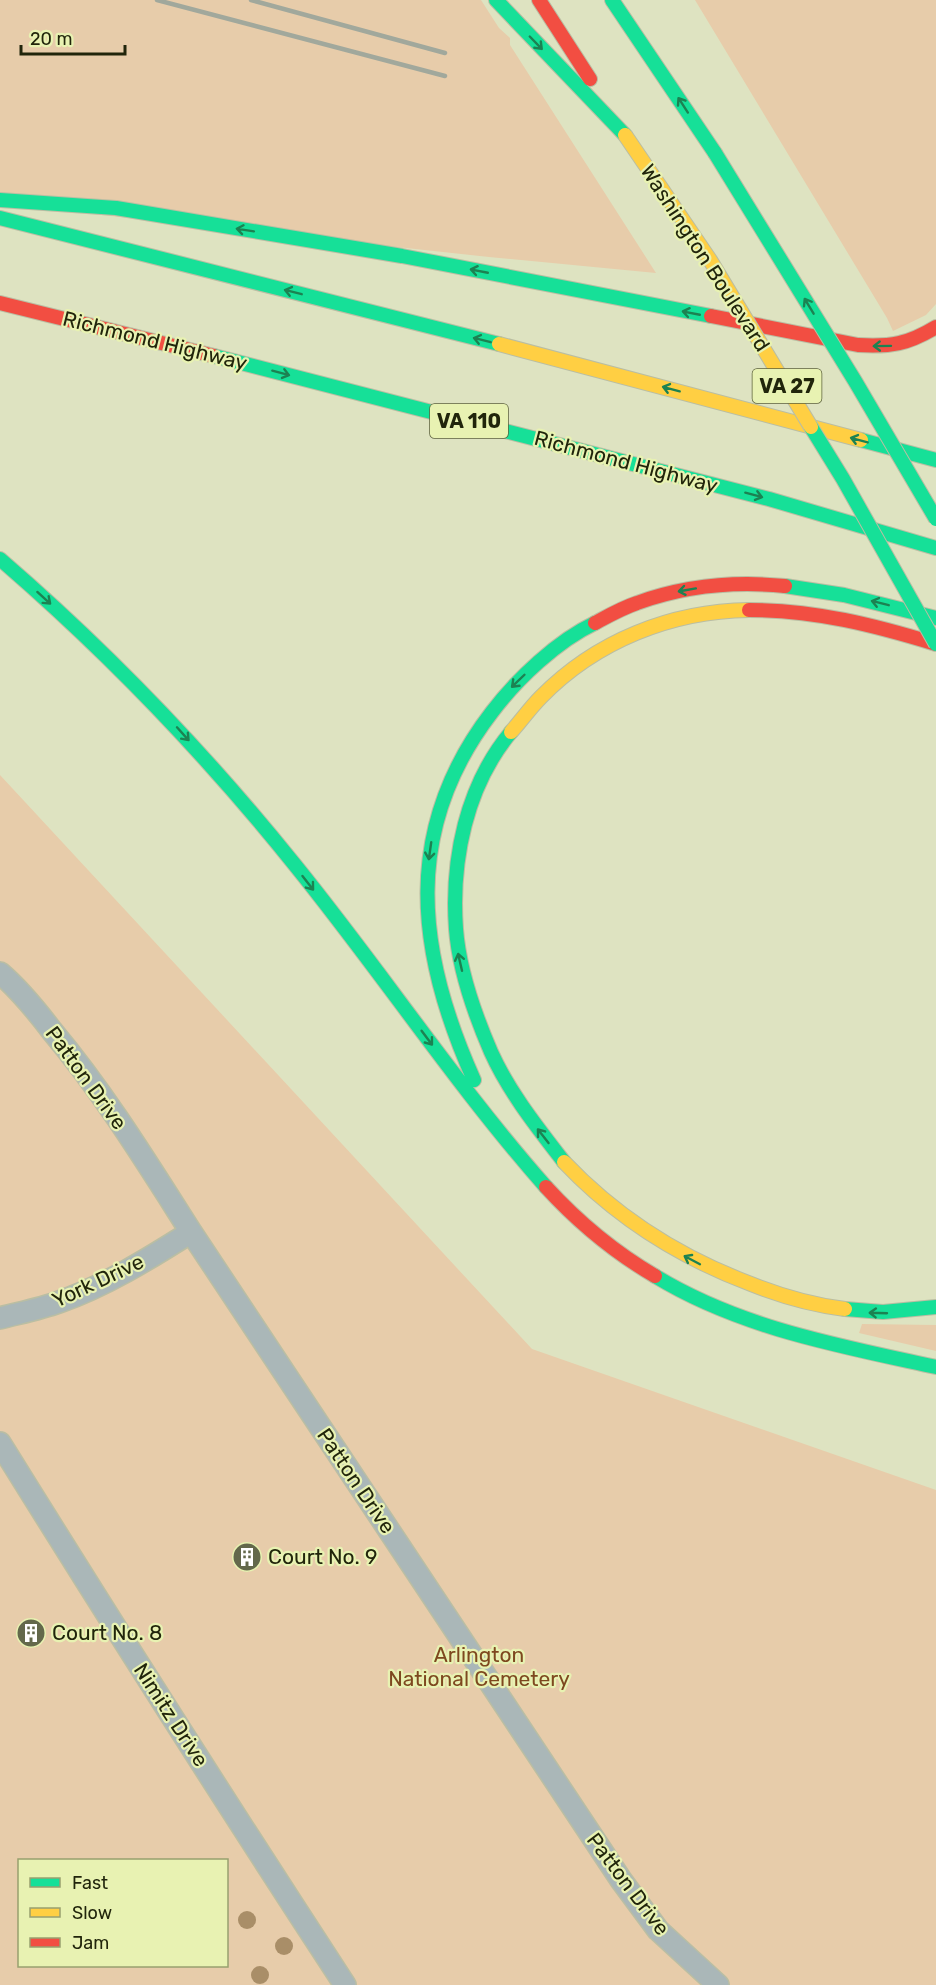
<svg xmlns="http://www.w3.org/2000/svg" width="936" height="1985" viewBox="0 0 936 1985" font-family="Rubik,sans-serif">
  <rect width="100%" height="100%" fill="#dee3c1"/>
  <!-- green -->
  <path fill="#e7ccaa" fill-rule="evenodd" d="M0 0H481L499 28 510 38V45L656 273 489 257 0 204Z
    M695 0H936V304L926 315 893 331 887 318Z
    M0 775 532 1349 936 1490V1985H0ZM20 1860H226V1966H20Z
    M862 1324 936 1325V1351L859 1333Z"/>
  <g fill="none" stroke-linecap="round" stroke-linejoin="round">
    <!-- lane casing -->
    <g stroke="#babea3" stroke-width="24">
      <path id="lane" d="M0 973C20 990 36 1010 52 1031 104 1093 147 1163 191 1232L621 1880 658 1930 718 1985
        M0 1318C19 1313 40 1309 59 1302 105 1286 150 1258 191 1232
        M0 1443C113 1625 228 1806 345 1985"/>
    </g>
    <!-- fast casing -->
    <g stroke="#babea3" stroke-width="16">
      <path id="fast" d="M496 0 625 135
        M612 0 715 153
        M0 200 116 208 402 256 711 316
        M0 218 499 344
        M214 356 769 499 936 548
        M861 440 936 460
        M0 559C109 653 205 753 295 865 381 971 456 1085 546 1187
        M785 586 844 595 936 618
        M511 732C466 786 451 860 456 929 459 969 475 1015 491 1052 509 1092 537 1127 564 1162
        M474 1080C416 951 402 829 492 712 517 679 557 641 595 623
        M655 1276C740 1328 840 1346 936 1367
        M845 1309 883 1312 936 1307"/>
    </g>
    <!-- slow casing -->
    <g stroke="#babea3" stroke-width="16">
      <path id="slow" d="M499 344 861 440
        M511 732C521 721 530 708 541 697 596 641 671 611 749 610
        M564 1162C617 1218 679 1257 751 1284 781 1296 812 1305 845 1309"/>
    </g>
    <!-- jam casing -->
    <g stroke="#babea3" stroke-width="16">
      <path id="jam" d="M539 0 590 79
        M0 303 214 356
        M711 316 858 345C891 347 908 344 936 327
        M749 610C815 610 874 625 936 644
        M595 623C608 616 622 608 637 603 684 586 735 581 785 586
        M546 1187C578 1222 614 1252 655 1276"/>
    </g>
    <!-- lane -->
    <use href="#lane" stroke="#aab7b8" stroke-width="21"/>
    <!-- fast -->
    <use href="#fast" stroke="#16e098" stroke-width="14"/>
    <!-- slow -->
    <use href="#slow" stroke="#ffcf43" stroke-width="14"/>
    <!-- jam -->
    <use href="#jam" stroke="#f24e42" stroke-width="14"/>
    <!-- rail -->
    <path stroke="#a1a89c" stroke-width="4.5" d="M157 0 445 76
      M251 0 445 53"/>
    <!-- fast-bridge casing -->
    <g stroke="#babea3" stroke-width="16" stroke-linecap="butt">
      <path id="fast-bridge" d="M715 153 855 381 936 519
        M811 427 843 479 936 644"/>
    </g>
    <!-- slow-bridge casing -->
    <g stroke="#babea3" stroke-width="16" stroke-linecap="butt">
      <path id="slow-bridge" d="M625 135 710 260 811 427"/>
    </g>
    <!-- fast-bridge -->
    <use href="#fast-bridge" stroke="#16e098" stroke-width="14"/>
    <!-- slow-bridge -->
    <use href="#slow-bridge" stroke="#ffcf43" stroke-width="14"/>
  </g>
  <!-- trees -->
  <g fill="#a98e68">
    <circle cx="247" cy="1920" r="9"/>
    <circle cx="284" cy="1946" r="9"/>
    <circle cx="260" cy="1975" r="9"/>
  </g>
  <!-- one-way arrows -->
  <defs><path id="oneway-shaft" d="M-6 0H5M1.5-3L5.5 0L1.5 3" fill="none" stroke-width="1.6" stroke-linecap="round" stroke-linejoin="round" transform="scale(1.5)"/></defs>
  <g stroke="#1c8252">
    <use href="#oneway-shaft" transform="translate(536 43) rotate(46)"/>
    <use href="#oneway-shaft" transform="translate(683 105) rotate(-123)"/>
    <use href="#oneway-shaft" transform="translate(245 230) rotate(-171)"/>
    <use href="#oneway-shaft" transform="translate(479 271) rotate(-169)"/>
    <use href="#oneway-shaft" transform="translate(293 292) rotate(-166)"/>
    <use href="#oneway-shaft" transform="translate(809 306) rotate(-121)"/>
    <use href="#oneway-shaft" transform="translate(691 313) rotate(-169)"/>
    <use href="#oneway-shaft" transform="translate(482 340) rotate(-166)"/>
    <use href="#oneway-shaft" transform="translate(882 346) rotate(179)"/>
    <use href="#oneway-shaft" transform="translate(281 373) rotate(15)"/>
    <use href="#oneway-shaft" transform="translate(671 389) rotate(-165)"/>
    <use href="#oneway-shaft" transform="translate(859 440) rotate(-165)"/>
    <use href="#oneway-shaft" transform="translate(754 495) rotate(15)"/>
    <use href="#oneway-shaft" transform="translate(687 590) rotate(170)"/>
    <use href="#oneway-shaft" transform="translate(44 598) rotate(42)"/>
    <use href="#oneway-shaft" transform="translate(880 603) rotate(-166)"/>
    <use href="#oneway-shaft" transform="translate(518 681) rotate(136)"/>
    <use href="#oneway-shaft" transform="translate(183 734) rotate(48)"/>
    <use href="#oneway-shaft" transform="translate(430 851) rotate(98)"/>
    <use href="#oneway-shaft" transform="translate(308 883) rotate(52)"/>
    <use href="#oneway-shaft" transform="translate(460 962) rotate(-103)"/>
    <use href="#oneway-shaft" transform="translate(427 1038) rotate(53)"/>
    <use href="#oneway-shaft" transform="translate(543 1136) rotate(-128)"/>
    <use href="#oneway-shaft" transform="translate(692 1260) rotate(-152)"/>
    <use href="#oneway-shaft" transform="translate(878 1313) rotate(-178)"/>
  </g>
  <!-- icons -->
  <defs>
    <g id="building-disc" transform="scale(1.5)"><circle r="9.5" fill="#63684b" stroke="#e8f2b2"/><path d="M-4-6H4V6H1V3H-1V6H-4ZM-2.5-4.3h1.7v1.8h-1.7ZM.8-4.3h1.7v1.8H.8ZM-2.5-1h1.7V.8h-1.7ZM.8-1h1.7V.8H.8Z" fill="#fff"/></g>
  </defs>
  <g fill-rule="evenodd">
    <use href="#building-disc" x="247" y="1557"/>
    <use href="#building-disc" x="31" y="1633"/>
  </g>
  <g text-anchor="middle" stroke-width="4.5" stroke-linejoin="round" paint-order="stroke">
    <!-- shield labels -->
    <g fill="#e8f2b2" stroke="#5d623d" stroke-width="1.5">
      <rect x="752.5" y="369" width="69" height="34" rx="4.5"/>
      <rect x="430" y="404" width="78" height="34" rx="4.5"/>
    </g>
    <g font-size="20" font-weight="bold" fill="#21250b">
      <text x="787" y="393">VA 27</text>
      <text x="469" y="428">VA 110</text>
    </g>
    <!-- street labels -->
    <g font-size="21" fill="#21250b" stroke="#e8f2b2">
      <text transform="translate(705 258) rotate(57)" y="7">Washington Boulevard</text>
      <text transform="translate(155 341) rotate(14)" y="7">Richmond Highway</text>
      <text transform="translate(626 462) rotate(15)" y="7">Richmond Highway</text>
      <text transform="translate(86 1078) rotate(54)" y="7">Patton Drive</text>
      <text transform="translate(98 1281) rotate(-25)" y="7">York Drive</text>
      <text transform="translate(356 1481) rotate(56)" y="7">Patton Drive</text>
      <text transform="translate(171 1715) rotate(57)" y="7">Nimitz Drive</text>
      <text transform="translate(628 1884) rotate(53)" y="7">Patton Drive</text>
    </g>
    <!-- poi labels -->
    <g font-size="21" fill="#21250b" stroke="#e8f2b2" text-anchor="start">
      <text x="268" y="1564">Court No. 9</text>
      <text x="52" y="1640">Court No. 8</text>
    </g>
    <!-- park labels -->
    <g font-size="21" fill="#7e481f" stroke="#e8f2b2">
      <text x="479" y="1662">Arlington<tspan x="479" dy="24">National Cemetery</tspan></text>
    </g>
  </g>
  <!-- legend -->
  <rect x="18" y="1859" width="210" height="108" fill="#e8f2b2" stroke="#98a06f" stroke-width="1.5"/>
  <rect x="30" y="1878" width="30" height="9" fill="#16e098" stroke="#98a06f" stroke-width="1.5"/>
  <text x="72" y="1889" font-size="18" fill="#21250b">Fast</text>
  <rect x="30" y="1908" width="30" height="9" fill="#ffcf43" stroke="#98a06f" stroke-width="1.5"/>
  <text x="72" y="1919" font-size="18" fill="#21250b">Slow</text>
  <rect x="30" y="1938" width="30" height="9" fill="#f24e42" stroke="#98a06f" stroke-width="1.5"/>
  <text x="72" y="1949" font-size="18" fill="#21250b">Jam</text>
  <!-- scale -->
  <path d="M21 45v9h104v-9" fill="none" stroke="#21250b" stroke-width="3"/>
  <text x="30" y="45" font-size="18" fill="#21250b" stroke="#e8f2b2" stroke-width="4.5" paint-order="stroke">20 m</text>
</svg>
